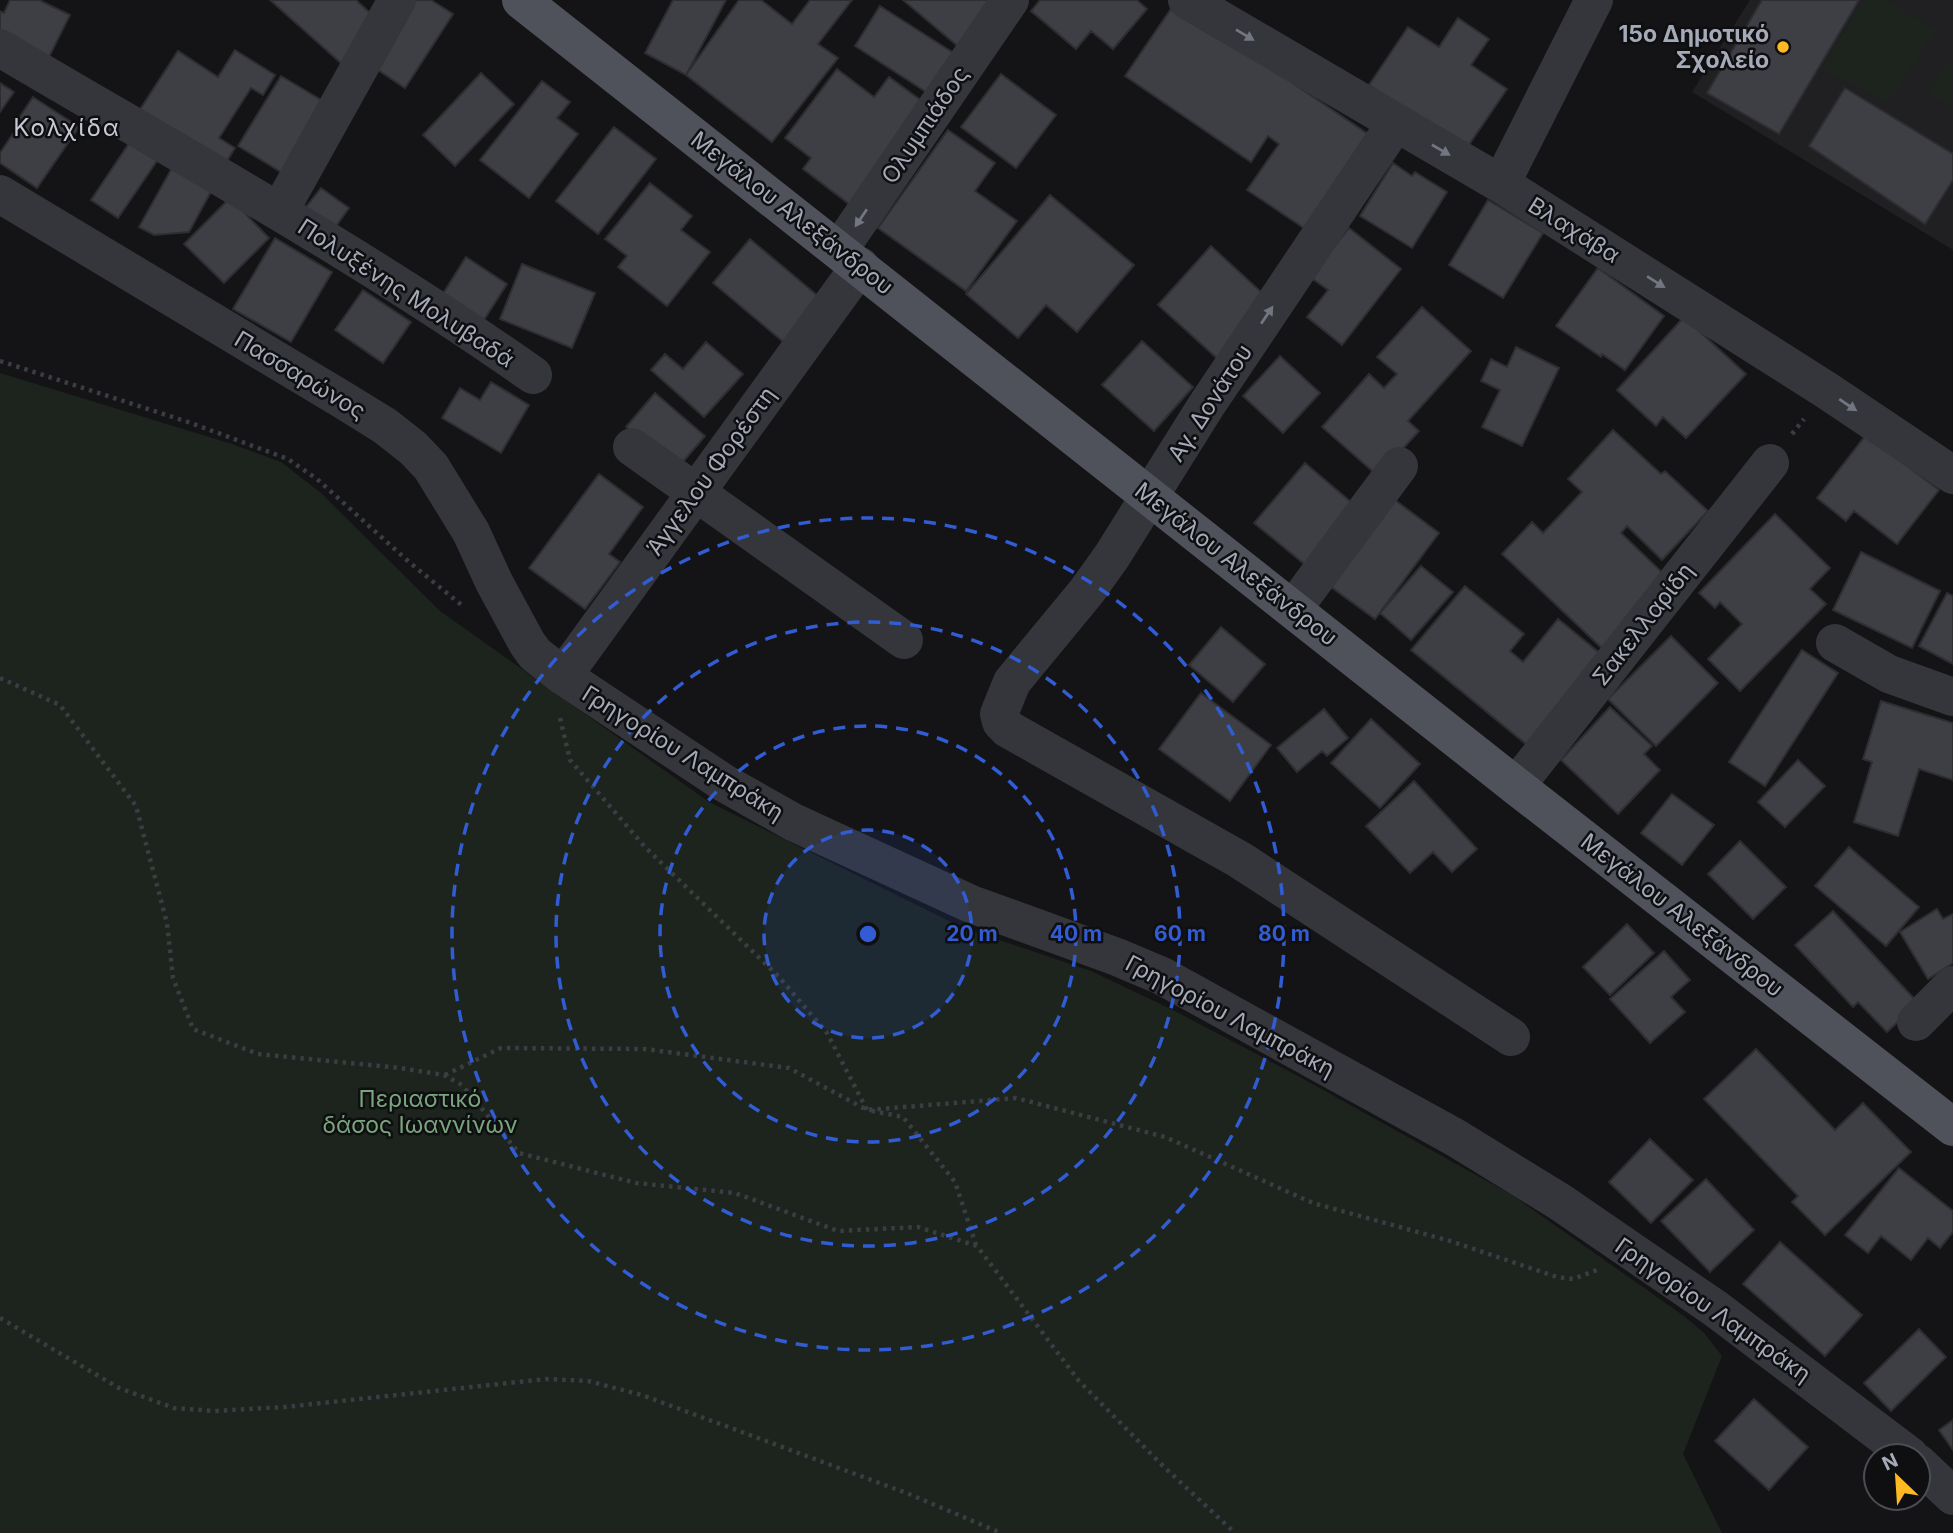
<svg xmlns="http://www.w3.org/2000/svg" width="1953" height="1533" viewBox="0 0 1953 1533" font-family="Inter,sans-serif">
  <rect width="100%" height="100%" fill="#141416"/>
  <!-- built -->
  <path fill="#202023" d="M1750 0H1953V250L1692 92Z"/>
  <!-- green -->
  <path fill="#1c241d" d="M1864 0H1885L1937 30 1888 103 1822 68Z
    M1953 55V108L1928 92Z
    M0 373 232 444 281 462 321 493 440 611 709 802 961 927 1091 971 1173 1010 1298 1076 1512 1195 1684 1316 1704 1333 1722 1356 1683 1454 1722 1533H0Z"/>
  <!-- building -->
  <path fill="#3e3f44" stroke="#2e2e32" stroke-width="2" d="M10 0H39L70 15 46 63 0 41V11L4 13Z
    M270 0H356L380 22 342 64Z
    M411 0H431L453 14 405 88 369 64Z
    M673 0H726L686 75 645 53Z
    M739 0H761L792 24 810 0H852L818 44 838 58 772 142 686 75Z
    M903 0H1000L960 48Z
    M1040 0H1137L1147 9 1113 49 1091 31 1076 49 1031 11Z
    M1762 0H1859L1779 134 1707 93Z
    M1175 3 1368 134 1304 228 1247 190 1279 144 1268 136 1251 162 1125 76Z
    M880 6 960 57 934 97 855 46Z
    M1458 18 1489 39 1471 65 1507 89 1466 149 1369 85 1408 27 1439 47Z
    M235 50 275 75 263 95 251 88 219 138 235 148 222 169 137 114 178 51 218 77Z
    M837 69 874 97 889 77 933 109 857 210 803 169 811 158 785 138Z
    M481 73 514 104 455 166 423 135Z
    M1001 74 1056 115 1016 168 961 127Z
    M281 76 323 101 281 172 238 146Z
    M542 81 570 102 557 118 578 134 529 198 480 160Z
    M0 83 14 92 0 112Z
    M1845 88 1953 154V180L1925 224 1809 146Z
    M33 97 79 127 37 188 0 163V153L22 120 19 118Z
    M614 127 656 159 598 234 556 201Z
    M948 130 995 163 975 191 1017 221 966 291 878 228Z
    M132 139 159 158 118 218 91 200Z
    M1393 163 1412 176 1415 172 1447 192 1412 248 1360 216Z
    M173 166 213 188 189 232 154 235 139 227Z
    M650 183 692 216 681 230 710 252 667 306 618 267 627 256 605 239Z
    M321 188 349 208 331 233 302 212Z
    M1050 195 1134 265 1077 332 1046 305 1018 338 966 294Z
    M230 198 269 238 224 283 184 244Z
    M1488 200 1543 233 1503 298 1449 265Z
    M1349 228 1401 269 1342 345 1307 317 1328 290 1310 277Z
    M275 238 332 272 291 342 233 309Z
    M750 239 824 301 787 345 713 283Z
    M1211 246 1272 302 1219 360 1158 305Z
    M466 257 507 284 480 326 439 300Z
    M522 264 595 293 572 348 500 319Z
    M1598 268 1664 316 1625 370 1602 354 1601 357 1556 326Z
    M363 290 411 322 383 363 335 330Z
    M1422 307 1471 351 1408 421 1419 431 1378 476 1322 427 1369 374 1384 388 1397 374 1377 357Z
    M1684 317 1746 374 1686 438 1663 417 1656 426 1617 390Z
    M1142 341 1193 387 1154 431 1102 385Z
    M706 342 743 374 704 417 651 370 665 354 683 369Z
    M1516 347 1559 368 1522 446 1482 427 1500 390 1481 381 1491 359 1507 367Z
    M1280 356 1320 393 1283 433 1243 396Z
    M491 382 529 405 501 453 442 418 460 388 480 400Z
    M655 393 705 436 676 470 626 427Z
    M1613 430 1661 474 1665 471 1708 511 1662 560 1627 526 1621 533 1672 582 1606 652 1502 554 1532 522 1543 533 1582 492 1568 479Z
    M1866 435 1939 490 1897 544 1854 511 1846 521 1817 498Z
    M1305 463 1364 513 1314 572 1254 523Z
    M599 474 643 507 609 554 620 562 585 609 529 568Z
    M1395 500 1439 533 1375 619 1331 587Z
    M1775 514 1830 568 1810 589 1826 604 1740 691 1708 659 1742 624 1720 602 1715 608 1699 593Z
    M1861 552 1940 591 1912 648 1833 610Z
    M1421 566 1453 592 1411 640 1380 613Z
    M1465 586 1524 634 1510 651 1523 662 1558 619 1607 659 1532 749 1411 650Z
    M1947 593 1953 596V664L1919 646Z
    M1221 627 1265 664 1233 702 1189 665Z
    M1671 636 1718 683 1656 746 1608 699Z
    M1802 650 1838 673 1765 786 1729 762Z
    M1201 693 1271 745 1230 801 1159 749Z
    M1881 701 1953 723V780L1919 769 1898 836 1854 822 1872 762 1863 759Z
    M1610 707 1652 746 1644 754 1660 770 1618 814 1561 760Z
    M1324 709 1348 738 1327 756 1322 751 1297 772 1277 748Z
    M1371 719 1420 764 1380 808 1331 763Z
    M1798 760 1825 786 1785 827 1758 802Z
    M1414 781 1477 849 1452 872 1433 852 1410 873 1366 826Z
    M1672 794 1714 825 1682 865 1641 833Z
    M1740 841 1786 887 1753 919 1708 874Z
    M1849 847 1919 907 1886 946 1815 886Z
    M1937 909 1943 919 1953 914V963L1928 979 1900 932Z
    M1833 911 1918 1003 1887 1032 1858 1002 1853 1007 1795 945Z
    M1627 924 1654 953 1610 995 1583 967Z
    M1664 951 1690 980 1671 997 1685 1012 1650 1043 1610 999Z
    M1756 1049 1835 1130 1863 1103 1911 1152 1825 1235 1792 1202 1798 1196 1704 1099Z
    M1650 1139 1693 1180 1651 1223 1609 1182Z
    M1899 1168 1953 1211V1232L1940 1248 1928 1238 1911 1260 1881 1236 1868 1253 1845 1235Z
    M1706 1179 1754 1230 1710 1272 1661 1221Z
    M1780 1242 1862 1315 1825 1356 1743 1284Z
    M1919 1329 1946 1357 1891 1411 1864 1383Z
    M1754 1399 1808 1447 1769 1490 1715 1441Z
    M1953 1420V1450L1939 1430Z"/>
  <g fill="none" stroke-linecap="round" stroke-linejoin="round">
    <!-- path -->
    <path stroke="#3a3d43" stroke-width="4.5" stroke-dasharray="3.5 5" stroke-linecap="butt" d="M0 361 191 423 288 459 317 479 409 562 464 607
      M1792 434 1804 419
      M0 678 60 705 136 806 167 923 173 978 193 1029 258 1054 400 1068 444 1075 462 1085 519 1153 636 1183 735 1193 838 1231 918 1227 977 1246 1079 1381 1162 1465 1235 1533
      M560 718 570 760 645 847 779 977 827 1033 867 1110 903 1117 955 1182 976 1245
      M445 1075 501 1048 645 1049 789 1068 867 1110 1016 1098 1165 1137 1313 1203 1450 1241 1557 1277 1573 1279 1597 1270
      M0 1318 119 1388 174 1408 215 1411 285 1407 546 1379 588 1381 642 1395 909 1494 1001 1533"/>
    <!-- minor -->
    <path stroke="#35363b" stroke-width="38" d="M1187 0 1501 184 1826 390 1953 475
      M0 48C179 154 363 255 533 375
      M1395 124 1206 406 1112 556 1087 591 1012 682 999 714 1001 722 1008 729 1240 860 1511 1037
      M1501 184 1594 0
      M0 194 343 400 385 426 413 448 431 467 471 532 494 582 527 643 535 654 563 676 724 783 793 822 971 904 1117 957 1162 976 1456 1138 1560 1202 1716 1309 1910 1456
      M279 212 397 0
      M839 250 1010 0
      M632 447 904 640
      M1293 609 1399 466
      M1835 643 1889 674 1953 697
      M563 676 860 266
      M1516 786 1770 463
      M1916 1022 1953 985
      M1918 1463 1953 1496"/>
    <!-- major -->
    <path stroke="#50525b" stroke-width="38" d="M521 0 1516 786 1953 1127"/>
  </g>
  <!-- one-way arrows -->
  <defs><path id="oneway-solid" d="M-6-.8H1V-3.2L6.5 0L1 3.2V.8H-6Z" transform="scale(1.75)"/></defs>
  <g fill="#727680">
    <use href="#oneway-solid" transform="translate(1245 35) rotate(31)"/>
    <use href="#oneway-solid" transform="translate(1441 150) rotate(30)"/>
    <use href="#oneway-solid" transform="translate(861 218) rotate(124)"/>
    <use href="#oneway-solid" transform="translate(1656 282) rotate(32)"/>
    <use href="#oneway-solid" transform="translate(1267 315) rotate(-56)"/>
    <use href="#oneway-solid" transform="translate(1848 405) rotate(34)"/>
  </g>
  <!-- distance rings -->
  <circle cx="868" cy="934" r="104" fill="#315cd3" fill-opacity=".12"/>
  <g fill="none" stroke="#315cd3" stroke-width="3.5" stroke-dasharray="12 9">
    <circle cx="868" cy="934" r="104"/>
    <circle cx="868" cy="934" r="208"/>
    <circle cx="868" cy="934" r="312"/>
    <circle cx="868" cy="934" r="416"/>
  </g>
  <!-- markers -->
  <circle fill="#ffb923" stroke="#0f0f11" stroke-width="2.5" cx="1783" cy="47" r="7"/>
  <g text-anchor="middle" stroke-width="5" stroke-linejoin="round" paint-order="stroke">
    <!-- poi labels -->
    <g font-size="23" font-weight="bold" fill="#a4aab8" stroke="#0f0f11" text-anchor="end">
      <text x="1769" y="42">15ο Δημοτικό<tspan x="1769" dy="26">Σχολείο</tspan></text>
    </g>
    <!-- street labels -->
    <g font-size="23" fill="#a4aab8" stroke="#0f0f11">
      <text transform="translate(925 125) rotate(-56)" y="8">Ολυμπιάδος</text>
      <text transform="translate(792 213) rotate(38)" y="8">Μεγάλου Αλεξάνδρου</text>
      <text transform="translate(1574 230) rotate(32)" y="8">Βλαχάβα</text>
      <text transform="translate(406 293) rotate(33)" y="8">Πολυξένης Μολυβαδά</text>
      <text transform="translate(300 375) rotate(31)" y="8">Πασσαρώνος</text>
      <text transform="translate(1210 403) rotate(-57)" y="8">Αγ. Δονάτου</text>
      <text transform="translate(711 471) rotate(-54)" y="8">Άγγελου Φορέστη</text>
      <text transform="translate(1236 564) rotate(38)" y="8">Μεγάλου Αλεξάνδρου</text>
      <text transform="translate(1643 624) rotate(-52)" y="8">Σακελλαρίδη</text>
      <text transform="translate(683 753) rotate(32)" y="8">Γρηγορίου Λαμπράκη</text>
      <text transform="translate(1682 915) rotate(38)" y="8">Μεγάλου Αλεξάνδρου</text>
      <text transform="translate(1230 1016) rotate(28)" y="8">Γρηγορίου Λαμπράκη</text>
      <text transform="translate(1713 1310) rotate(35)" y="8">Γρηγορίου Λαμπράκη</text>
    </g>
    <!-- park labels -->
    <g font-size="23" fill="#79a57d" stroke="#0f0f11">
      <text x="420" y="1107">Περιαστικό<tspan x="420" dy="26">δάσος Ιωαννίνων</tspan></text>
    </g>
    <!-- neighbourhood labels -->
    <g font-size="24" letter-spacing="2" fill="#c6c9d3" stroke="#0f0f11">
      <text x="67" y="136">Κολχίδα</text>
    </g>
  </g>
  <circle cx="868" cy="934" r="10" fill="#315cd3" stroke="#0f0f11" stroke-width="3.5"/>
  <g font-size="21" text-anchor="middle" font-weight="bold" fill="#315cd3" stroke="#0f0f11" stroke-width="5" stroke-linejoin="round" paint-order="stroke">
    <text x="972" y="941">20 m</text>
    <text x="1076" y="941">40 m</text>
    <text x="1180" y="941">60 m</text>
    <text x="1284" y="941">80 m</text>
  </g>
  <!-- north arrow -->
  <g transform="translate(1897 1477) rotate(335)"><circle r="33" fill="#0f0f11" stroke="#4b4d54" stroke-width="2"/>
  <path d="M0-5L12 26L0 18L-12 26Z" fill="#ffb923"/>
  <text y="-10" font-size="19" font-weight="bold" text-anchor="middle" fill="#a4aab8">N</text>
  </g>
</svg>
